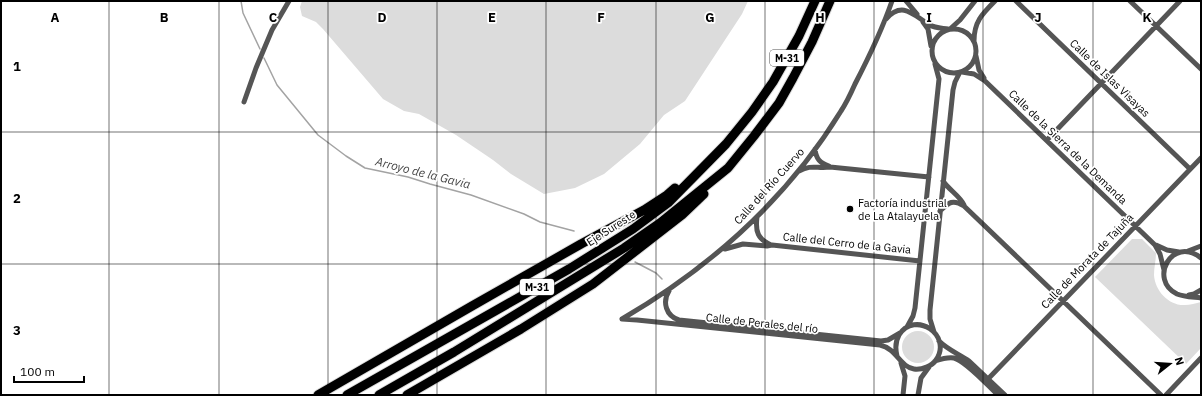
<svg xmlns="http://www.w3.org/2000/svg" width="1202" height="396" viewBox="0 0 1202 396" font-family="'IBM Plex Sans',sans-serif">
  <rect width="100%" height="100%" fill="#fff"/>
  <!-- green -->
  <path fill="#dcdcdc" d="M302 1H748L742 14 685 101 664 115 640 144 604 174 575 188 544 194 511 174 493 160 456 135 419 114 404 111 383 99 323 29 316 22 302 16 300 7Z
    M1132 239H1142L1156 253C1156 260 1154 268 1154 275 1155 291 1169 306 1185 305 1190 305 1196 303 1201 302V348L1186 364 1095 277Z
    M902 347a16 16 0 1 1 32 0a16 16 0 1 1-32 0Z"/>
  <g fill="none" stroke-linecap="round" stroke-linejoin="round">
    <!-- stream -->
    <path stroke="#a3a3a3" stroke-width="1.5" d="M241 1 243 13 260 49
      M264 58 277 85 318 135 346 156 365 168 408 177 430 184 471 195 524 214 540 222 574 231
      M635 262 656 273 662 279"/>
    <!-- highway casing -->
    <g stroke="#dbdbdb" stroke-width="11">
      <path id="highway" d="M318 395 472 306 581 244 644 210 667 195 675 188
        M347 395 569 269 633 229 668 203 726 144 752 112 773 82 799 36 815 1
        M379 395 454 352 624 248 660 223 728 168 754 136 779 103 793 78 812 42 830 1
        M407 395 521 329 593 284 682 215 704 194"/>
    </g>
    <!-- street -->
    <path stroke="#555" stroke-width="5" d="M906 1 917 14
      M1016 1 1190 169
      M1130 1 1201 69
      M886 19C903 0 914 16 930 25 935 28 942 28 948 29
      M923 22 928 29 931 46
      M932 51a22 22 0 1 1 44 0a22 22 0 1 1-44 0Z
      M950 29 960 20 975 1
      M974 41C974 22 982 14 995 1
      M976 56 979 70 984 78
      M962 72 974 74 985 81 1155 245 1160 254 1164 270
      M244 102 256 68 272 30 289 1
      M1047 140 1180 1
      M815 149C816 159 820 163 829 166
      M799 171C812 164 817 169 830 167L929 177
      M943 181C949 190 960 196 964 205
      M940 211C949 202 953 199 964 206L1161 395
      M757 217C755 232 758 239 771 245
      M1156 245 1167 250 1179 252
      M725 249 743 244 767 246 772 245 920 261
      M1188 251 1201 246
      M1201 258C1172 235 1148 280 1177 294 1184 297 1193 297 1201 298
      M669 291C662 302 666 316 679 320L881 341 888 340 900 333
      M1189 295 1194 294 1201 290
      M622 319C711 267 787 199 841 111 847 102 851 93 855 84 869 57 882 30 892 1
      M622 319 637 320 880 345C897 349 900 367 914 369 922 370 932 366 936 360 953 335 915 310 899 335 895 342 895 348 897 356
      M907 327 913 316 915 308 939 79 935 64
      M934 332 930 319V310L953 90 955 82 960 72
      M939 341C948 350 959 354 969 361L1005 395
      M935 361C941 359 948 357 954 358 966 361 988 386 998 395
      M901 363 905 376 903 395
      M988 379 1201 158
      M918 395 921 378 929 367
      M1166 395 1201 358"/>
    <!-- highway -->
    <use href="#highway" stroke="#000" stroke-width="9"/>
  </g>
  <!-- grid -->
  <path fill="none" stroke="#000" stroke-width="1" stroke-opacity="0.55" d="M109 1V395M219 1V395M328 1V395M437 1V395M546 1V395M656 1V395M765 1V395M874 1V395M983 1V395M1093 1V395M1 132H1201M1 264H1201"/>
  <!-- markers -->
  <circle fill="#000" stroke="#fff" stroke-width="1.5" cx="850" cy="209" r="4"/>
  <g text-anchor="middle" stroke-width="3.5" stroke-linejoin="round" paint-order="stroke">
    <!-- shield labels -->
    <g fill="#fff" stroke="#4c4c4c" stroke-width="1">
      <rect x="770" y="50" width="34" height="16" rx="3"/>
      <rect x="520" y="279" width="34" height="16" rx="3"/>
    </g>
    <g font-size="10" font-weight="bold" fill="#000">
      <text x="787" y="62">M-31</text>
      <text x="537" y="291">M-31</text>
    </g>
    <!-- street labels -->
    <g font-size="11" fill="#000" stroke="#fff">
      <text transform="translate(1110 78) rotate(44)" y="4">Calle de Islas Visayas</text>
      <text transform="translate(1068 147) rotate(44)" y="4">Calle de la Sierra de la Demanda</text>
      <text transform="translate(769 186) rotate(-48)" y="4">Calle del Río Cuervo</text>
      <text transform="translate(611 228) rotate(-33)" y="4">Eje Sureste</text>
      <text transform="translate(847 243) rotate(6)" y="4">Calle del Cerro de la Gavia</text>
      <text transform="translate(1087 261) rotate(-46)" y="4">Calle de Morata de Tajuña</text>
      <text transform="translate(762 323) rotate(6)" y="4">Calle de Perales del río</text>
    </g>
    <!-- poi labels -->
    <g font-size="11" fill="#000" stroke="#fff" text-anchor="start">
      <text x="858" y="207">Factoría industrial<tspan x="858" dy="13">de La Atalayuela</tspan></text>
    </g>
    <!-- water labels -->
    <g font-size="12" font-style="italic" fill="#444" stroke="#fff">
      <text transform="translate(423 173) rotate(14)" y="4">Arroyo de la Gavia</text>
    </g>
  </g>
  <g font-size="13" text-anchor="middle" font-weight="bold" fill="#000" stroke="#fff" stroke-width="3.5" stroke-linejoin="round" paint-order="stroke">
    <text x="55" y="22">A</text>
    <text x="164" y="22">B</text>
    <text x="273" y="22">C</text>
    <text x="382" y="22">D</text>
    <text x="492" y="22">E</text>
    <text x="601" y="22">F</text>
    <text x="710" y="22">G</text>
    <text x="820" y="22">H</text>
    <text x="929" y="22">I</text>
    <text x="1038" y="22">J</text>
    <text x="1147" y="22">K</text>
    <text x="17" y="71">1</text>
    <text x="17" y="203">2</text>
    <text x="17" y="335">3</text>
  </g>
  <!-- border -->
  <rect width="1202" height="396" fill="none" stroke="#000000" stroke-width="4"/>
  <!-- north arrow -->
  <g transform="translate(1170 364) rotate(73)" stroke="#ffffff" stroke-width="3" paint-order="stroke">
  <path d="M0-3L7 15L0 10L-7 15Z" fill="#000000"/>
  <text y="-6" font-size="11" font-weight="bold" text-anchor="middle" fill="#000000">N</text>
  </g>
  <!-- scale -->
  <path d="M14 376v6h70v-6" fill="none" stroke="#000000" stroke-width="2"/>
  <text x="20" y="376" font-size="12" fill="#000000" stroke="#ffffff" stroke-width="3" paint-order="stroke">100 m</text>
</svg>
